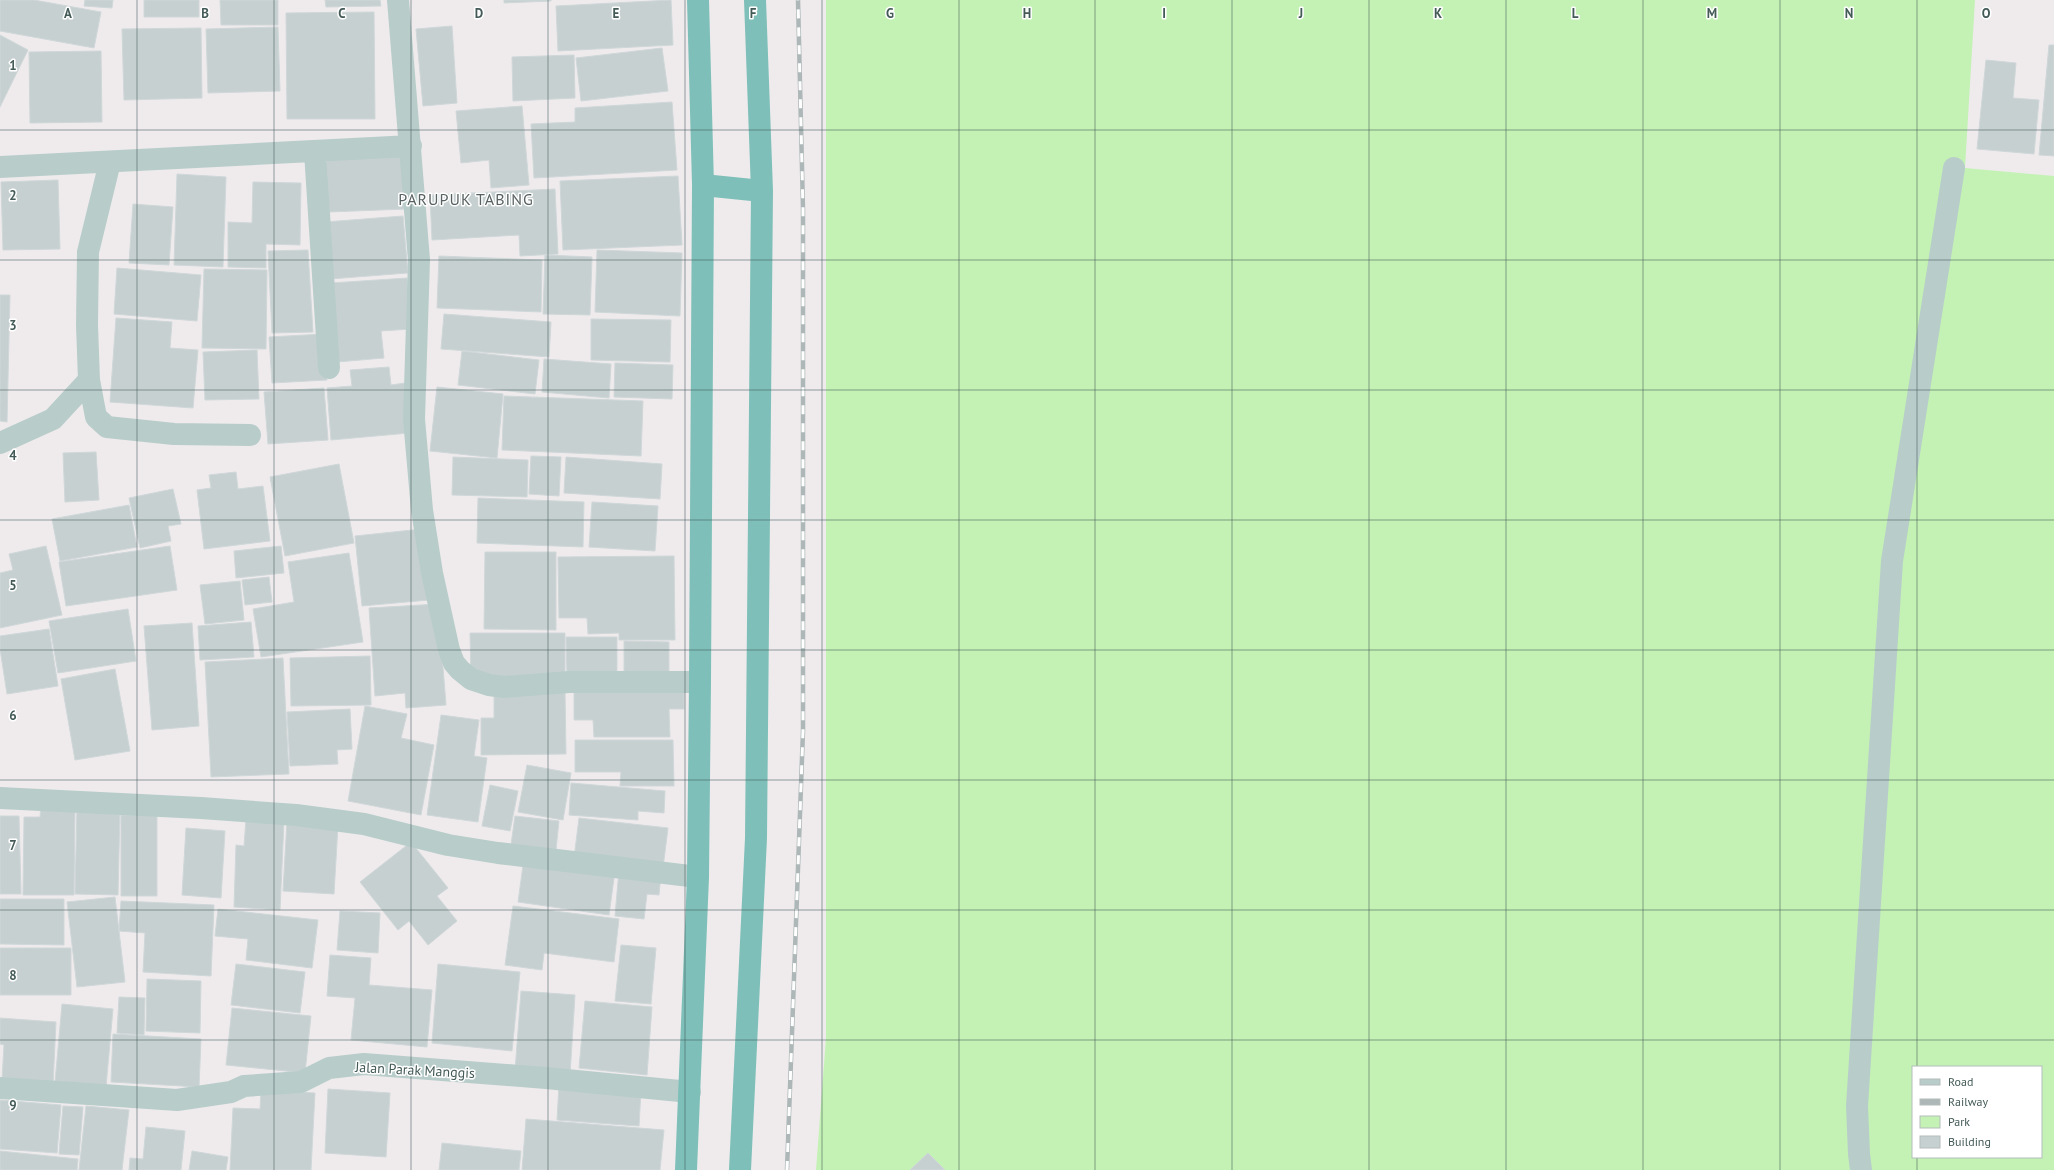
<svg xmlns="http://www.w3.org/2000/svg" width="2054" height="1170" viewBox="0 0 2054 1170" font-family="'PT Sans',sans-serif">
  <rect width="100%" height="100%" fill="#efebed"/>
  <!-- green -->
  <path fill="#c3f2b4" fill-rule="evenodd" d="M826 0H1975L1965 168 2054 176V1170H816L826 1038ZM1913 1067H2041V1157H1913Z"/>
  <!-- building -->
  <path fill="#c7d0d1" stroke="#cfd7d8" d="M0 0H34L101 12 94 48 0 31Z
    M85 0H113L112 8 84 6Z
    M144 0H199V17H144Z
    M220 0H278V25H221Z
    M325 0H380L381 6 326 7Z
    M504 0H551V1L504 3Z
    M671 0 673 45 558 51 556 6Z
    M374 12 375 119H287L286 13Z
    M452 26 457 103 423 106 416 29Z
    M278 27 280 91 208 93 206 29Z
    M201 28 202 98 124 100 122 29Z
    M0 35 28 50 0 107Z
    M2049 45H2054V156L2039 155Z
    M662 48 668 91 581 101 576 58Z
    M101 51 102 122 30 123 29 52Z
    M574 55 575 98 513 101 512 57Z
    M1986 60 2016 63 2013 98 2039 100 2034 154 1977 149Z
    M672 102 677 170 534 178 531 124 575 122V108Z
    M522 106 529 185 491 188 489 160 461 163 456 111Z
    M404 156 406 209 329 212 326 159Z
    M177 174 226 177 223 267 174 265Z
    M678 176 682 245 563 250 560 181Z
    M58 180 60 249 3 250 1 182Z
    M253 182 301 183 300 245 266 244V268L228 267V222L252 223Z
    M555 189 558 254 520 256 519 235 432 240 430 195Z
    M133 204 173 207 169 265 129 263Z
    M403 216 408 273 330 279 325 222Z
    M308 250 313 332 272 333 268 251Z
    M597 250 682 253 680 316 595 312Z
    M545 255 592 257 590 315 543 314Z
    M439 256 542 260 541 312 437 308Z
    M117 268 201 275 197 321 114 314Z
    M204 269 267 270 266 349 202 348Z
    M407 278 411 329 381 331 384 358 337 362 331 283Z
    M0 295H10L7 422 0 421Z
    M444 314 551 322 549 357 441 349Z
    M116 318 172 322 170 348 198 350 193 408 110 402Z
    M591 319 671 320 670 362 591 360Z
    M324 334 327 380 272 383 269 337Z
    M257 350 259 399 205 400 203 352Z
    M462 351 539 360 535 394 458 385Z
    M544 359 611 364 609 398 542 392Z
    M615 363 673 365 672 399 614 397Z
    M389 367 391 385 405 383 409 433 331 440 327 388 352 386 350 370Z
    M437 387 503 394 497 458 430 451Z
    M324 388 328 440 268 444 264 392Z
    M504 396 643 401 641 456 502 450Z
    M96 452 99 500 65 502 63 453Z
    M531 456 561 457 559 496 529 494Z
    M453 457 528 460 527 497 452 495Z
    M566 457 662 464 660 499 564 493Z
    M339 464 354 543 285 556 270 477Z
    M236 472 238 489 263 486 270 541 204 549 197 490 211 488 209 475Z
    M173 489 181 524 168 526 171 541 140 548 129 498Z
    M478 498 584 502 583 547 477 543Z
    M592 502 658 506 655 551 589 547Z
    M129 505 137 547 60 561 52 519Z
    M422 529 429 600 362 606 355 536Z
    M46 546 62 615 0 628V573L13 570 9 554Z
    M170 546 177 590 66 606 59 562Z
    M281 546 284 573 236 578 234 551Z
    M485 552H556V630L484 629Z
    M349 553 363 642 261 657 253 609 294 602 288 562Z
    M674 556 675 640H619V633L588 634 587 618H559L558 557Z
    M269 577 272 602 245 605 242 580Z
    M240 581 244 620 205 624 200 585Z
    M438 604 446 705 406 708 405 693 375 696 369 608Z
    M128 609 136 661 58 673 49 621Z
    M251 622 254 657 200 660 198 626Z
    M192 623 199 726 152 730 144 626Z
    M49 629 58 686 7 694 0 649V636Z
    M470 633H565V681L471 677Z
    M566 637H617V677H567Z
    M624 641 669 642V677H624Z
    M370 656 371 705 291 706 290 658Z
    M283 658 289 774 211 777 205 662Z
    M115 669 130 751 75 760 61 679Z
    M684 683V709H669L670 737H594L593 720H574V684Z
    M494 691H565L566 754 481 755V718H494Z
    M365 706 407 714 401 738 434 745 421 815 348 801Z
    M350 709 352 749 337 750 338 764 290 766 287 712Z
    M441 715 479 720 474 756 487 758 478 822 427 815Z
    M575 740H673L674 786H620L621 772H575Z
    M527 765 571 773 563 820 518 812Z
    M571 783 665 791 664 813 638 811V820L569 815Z
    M490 785 518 791 510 831 482 826Z
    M41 805 75 806 74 895H23L24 817H40Z
    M77 807 120 808 118 895 75 894Z
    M121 815H157V896H121Z
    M0 816H19L21 894H0Z
    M515 816 559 821 556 850 511 845Z
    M579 818 668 828 663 868 574 858Z
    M246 819 284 821 280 910 234 907 236 845 244 846Z
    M287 821 338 825 334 894 283 891Z
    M186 828 225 831 221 898 182 895Z
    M411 842 448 888 437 896 457 921 428 945 409 921 398 930 360 882Z
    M524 858 615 871 609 915 518 902Z
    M619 870 661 874 659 895 647 894 644 919 615 916Z
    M115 897 125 982 77 987 67 902Z
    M0 899H64V945L0 944Z
    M121 901 214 905 211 976 143 972 145 933 119 931Z
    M513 906 619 919 614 962 544 953 542 970 505 965Z
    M218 909 318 920 312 968 246 960 248 939 215 936Z
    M340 911 380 913 378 953 337 950Z
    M621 945 656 948 651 1004 615 1001Z
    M0 948H71V995H0Z
    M330 955 371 958 369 985 432 990 427 1047 351 1040 355 998 327 996Z
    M236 964 305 972 300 1013 231 1005Z
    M438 964 520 972 512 1051 432 1043Z
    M147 979 201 981 200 1033 146 1031Z
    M521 991 575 995 570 1075 515 1071Z
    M119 997 145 998 144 1035 117 1033Z
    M585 1001 652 1007 647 1075 579 1068Z
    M62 1004 113 1009 106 1087 55 1082Z
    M232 1008 311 1016 305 1073 226 1065Z
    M0 1018 56 1022 53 1084 2 1080 4 1045 0 1044Z
    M113 1034 201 1039 199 1087 111 1082Z
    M559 1085 641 1090 639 1126 557 1120Z
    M328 1089 390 1093 386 1157 325 1153Z
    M261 1090 315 1093 311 1170H230L233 1108 260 1109Z
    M0 1100 61 1105 57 1153 0 1149Z
    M63 1106 83 1107 79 1155 59 1154Z
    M86 1106 129 1110 122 1170H79Z
    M526 1119 664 1130 660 1170H522Z
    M146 1127 185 1131 181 1170H129L130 1158 143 1159Z
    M442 1143 521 1151 519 1170H439Z
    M0 1151 78 1159 77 1170H0Z
    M192 1151 228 1157 226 1170H189Z
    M928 1153 945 1170H910Z"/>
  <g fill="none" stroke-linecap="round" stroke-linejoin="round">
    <!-- minor -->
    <path stroke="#b8cdca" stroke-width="22" d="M398 0 419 260 414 419 422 510 432 573 449 650 454 663 460 670 471 679 489 685 504 687 569 682H700
      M315 152 329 368
      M0 167 411 146
      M89 380 96 417 107 427 174 434 250 435
      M0 443 53 419 89 380 87 325 88 252 110 162
      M0 798 201 808 296 815 364 824 448 845 498 853 698 877
      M0 1088 177 1100 231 1092 244 1086 301 1082 329 1068 364 1064 546 1078 690 1092
      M1861 1170 1859 1154 1857 1106 1892 561 1954 168"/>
    <!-- highway -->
    <path stroke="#7ec0b9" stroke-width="22" d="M703 185 762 191
      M686 1170 698 877 700 682 703 185 698 0
      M740 1170 756 838 762 191 755 0"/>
    <!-- rail casing -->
    <g stroke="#adb7b7" stroke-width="4.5">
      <path id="rail" d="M787 1170 803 731V209L798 0"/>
    </g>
    <!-- rail -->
    <use href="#rail" stroke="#fff" stroke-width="3" stroke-dasharray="9" stroke-linecap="butt"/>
  </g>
  <!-- grid -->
  <path fill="none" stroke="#435a57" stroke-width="1" stroke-opacity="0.55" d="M137 0V1170M274 0V1170M411 0V1170M548 0V1170M685 0V1170M822 0V1170M959 0V1170M1095 0V1170M1232 0V1170M1369 0V1170M1506 0V1170M1643 0V1170M1780 0V1170M1917 0V1067M0 130H2054M0 260H2054M0 390H2054M0 520H2054M0 650H2054M0 780H2054M0 910H2054M0 1040H2054M1917 1157V1170"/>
  <g text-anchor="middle" stroke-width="3" stroke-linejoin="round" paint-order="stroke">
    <!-- street labels -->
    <g font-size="14" fill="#435a57" stroke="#fff">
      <text transform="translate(415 1070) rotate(3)" y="5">Jalan Parak Manggis</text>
    </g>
    <!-- quarter labels -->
    <g font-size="16" letter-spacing="1" fill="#586161" stroke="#fff">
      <text x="466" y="205">PARUPUK TABING</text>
    </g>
  </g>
  <g font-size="13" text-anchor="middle" font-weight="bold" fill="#435a57" stroke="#fff" stroke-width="3" stroke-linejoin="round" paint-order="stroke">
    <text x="68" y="18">A</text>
    <text x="205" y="18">B</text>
    <text x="342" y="18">C</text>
    <text x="479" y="18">D</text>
    <text x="616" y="18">E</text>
    <text x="753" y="18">F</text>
    <text x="890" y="18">G</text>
    <text x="1027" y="18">H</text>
    <text x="1164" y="18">I</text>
    <text x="1301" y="18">J</text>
    <text x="1438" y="18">K</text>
    <text x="1575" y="18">L</text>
    <text x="1712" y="18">M</text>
    <text x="1849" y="18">N</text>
    <text x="1986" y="18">O</text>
    <text x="13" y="70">1</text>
    <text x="13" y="200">2</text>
    <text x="13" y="330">3</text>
    <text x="13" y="460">4</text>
    <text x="13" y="590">5</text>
    <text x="13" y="720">6</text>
    <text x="13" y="850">7</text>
    <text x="13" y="980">8</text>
    <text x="13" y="1110">9</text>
  </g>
  <!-- legend -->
  <rect x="1912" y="1066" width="130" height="92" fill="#ffffff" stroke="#b4bdbc"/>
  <rect x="1920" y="1079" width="20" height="6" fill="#b8cdca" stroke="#b4bdbc"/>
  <text x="1948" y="1086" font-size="12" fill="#435a57">Road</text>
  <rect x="1920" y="1099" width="20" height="6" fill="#adb7b7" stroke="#b4bdbc"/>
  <text x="1948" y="1106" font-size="12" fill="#435a57">Railway</text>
  <rect x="1920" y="1116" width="20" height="12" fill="#c3f2b4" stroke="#b4bdbc"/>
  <text x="1948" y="1126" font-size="12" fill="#435a57">Park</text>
  <rect x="1920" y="1136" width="20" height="12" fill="#c7d0d1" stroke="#b4bdbc"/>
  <text x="1948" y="1146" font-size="12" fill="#435a57">Building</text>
</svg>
